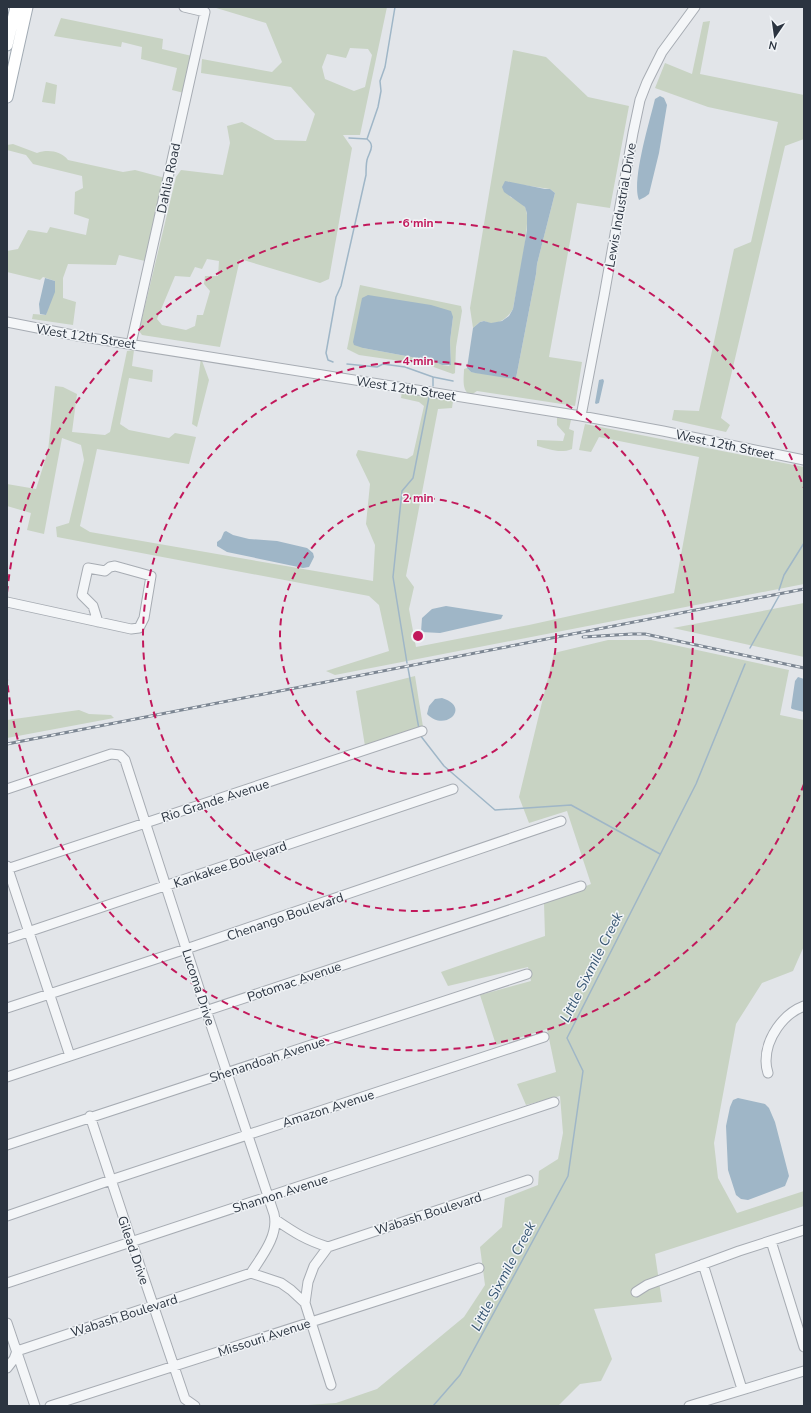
<svg xmlns="http://www.w3.org/2000/svg" width="811" height="1413" viewBox="0 0 811 1413" font-family="'Nunito Sans',sans-serif">
  <rect width="100%" height="100%" fill="#e2e5e9"/>
  <!-- green -->
  <path fill="#c8d3c3" fill-rule="evenodd" d="M213 7H387L360 135H343L352 148 329 279 320 283 240 259 220 347 142 335 139 331 176 177 181 170 223 175 230 143 227 126 242 122 275 140 306 141 315 114 291 87 201 73 202 59 272 72 282 62 266 23ZM350 48 368 49 372 55 365 87 354 91 325 79 322 67 327 54 346 58ZM207 259 219 261 218 276H205L204 284 210 291 203 315H197L195 326 186 330 162 325 157 319 175 276 190 277 195 267 202 269Z
    M61 18 163 39 162 49 192 56 184 93 172 90 177 68 141 59 142 47 122 42 121 47 54 36Z
    M710 21 700 74 804 95V139L785 146 721 418 730 425 726 432 672 420 674 410 699 411 734 249 751 242 778 122 708 107 655 88 665 63 692 74 703 22Z
    M513 50 546 57 588 97 629 106 610 208 577 203 549 357 582 362 575 406 477 391 471 395C461 391 464 378 464 369L467 368 471 372 516 378 536 274 537 264 555 193 550 189 509 183 508 181 510 197C515 199 522 203 525 207 533 218 516 292 513 309 508 317 501 324 490 323 488 323 485 321 484 321 479 321 476 326 473 328L470 308Z
    M46 82 57 85 55 104 42 102Z
    M13 144 37 153C48 149 61 151 68 160L123 172 135 170 165 178 145 261 119 255 116 265 68 264 63 278V298L76 302 73 325 32 319 33 314 46 315 55 281 43 277 40 280 7 272V251L18 249 28 230 47 233 50 227 86 235 89 219 74 214 75 192 83 188 82 176 33 164 26 155 7 150V145Z
    M360 285 461 306 462 311 456 347 455 373 453 374 428 365 359 355 347 349ZM453 317 450 341 451 363 449 366 442 365 433 361 363 348Z
    M134 350 132 366 153 370 152 382 129 378 120 424 129 430 169 438 175 433 196 437 189 464 97 449 80 526 90 532 373 581 375 545 366 524 370 484 356 455 358 450 407 459 413 455 424 406 419 402 401 398 402 391 443 398 453 401 452 408 438 409 406 576 414 587 409 609 416 647 529 625 674 593 699 457 599 437 591 452 579 450 585 424 804 467V584L335 675 326 671 389 651 379 605 369 596 57 537 56 527 69 523 84 460 81 445 62 438 44 534 27 530 31 513 7 506V484L36 489 48 451 55 386 63 387 77 394 72 432 105 435 110 432 127 351Z
    M201 358 209 380 197 427 192 424Z
    M557 416 571 420 569 429 574 431 572 449C560 454 549 449 537 446V440L563 441 565 434 557 425Z
    M804 603V657L673 628Z
    M608 640H651L789 670 780 715 804 720V946L793 971 762 983 736 1024 714 1143 718 1178 737 1213 804 1191V1206L655 1254 662 1302 594 1309 612 1359 601 1381 580 1384 558 1406H294L336 1403 377 1389 464 1317 485 1285 480 1247 502 1227 505 1198 538 1185 539 1171 558 1159 563 1133 560 1096 526 1105 517 1084 556 1072 547 1029 496 1045 480 995 531 981 528 967 448 986 441 972 545 936 544 903 591 884 567 811 529 823 519 797 554 653Z
    M415 676 423 727 365 746 356 691Z
    M79 710 89 714 111 715 114 718 7 738V720Z"/>
  <!-- water -->
  <path fill="#9fb6c7" d="M660 96 664 98 667 105 659 153 649 194 645 197 639 200C631 182 650 120 655 99Z
    M505 181 545 189H550L555 193 537 264 536 274 516 378 514 379 475 373 471 372 467 368 473 328 480 322 484 321 491 323 502 321 509 316 513 309 527 230V213L525 207 504 192 502 187Z
    M45 278 55 281V292L46 315 40 314 39 304Z
    M368 295 431 305 451 311 453 317 450 341 451 365H442L433 361 363 348 354 345 353 342 362 298Z
    M603 379 604 381 599 403 596 404 595 403 599 380Z
    M226 531 233 535 249 539 277 541 307 548 313 553 314 557 309 567 303 568 227 552 217 546V542L221 539 224 532Z
    M446 606 503 615 501 619 440 633 421 632 422 618 432 609Z
    M798 677 804 679V712L792 709 791 708 795 681Z
    M442 698C472 707 445 733 427 714L429 706 435 699Z
    M738 1098 765 1104 769 1108 775 1122 789 1176 785 1186 748 1200 741 1199 736 1195 728 1170 726 1126 730 1107 733 1100Z"/>
  <g fill="none" stroke-linecap="round" stroke-linejoin="round">
    <!-- stream -->
    <path stroke="#9fb6c7" stroke-width="1.5" d="M349 138 367 139
      M333 362 328 360 326 353 336 297 341 286 366 175C366 170 366 165 367 160 369 152 376 146 367 139L378 107 381 91 380 81 385 67 395 7
      M347 364 377 367 383 364 405 367 433 377V386
      M433 377 453 381
      M779 590 784 575 804 543
      M750 648 779 596
      M407 663 393 577 402 491 413 478 429 397
      M408 668 419 729
      M420 735 444 766 495 810 571 805 660 854
      M433 1406 460 1375 568 1176 583 1071 567 1038 696 784 745 664"/>
    <!-- minor casing -->
    <g stroke="#a7acb3" stroke-width="11">
      <path id="minor" d="M7 322 78 336 581 416 663 431 804 460
        M131 344 205 12 184 7
        M581 416 604 296 633 133 640 100 647 82 662 52 695 7
        M7 602 131 629 139 628 144 618 151 576 115 566 110 567 105 571 88 568 82 595 93 606 98 622
        M7 789 111 754 120 755 125 760 206 1010 274 1214C279 1235 262 1256 251 1273
        M7 866 70 1056
        M7 869 422 731
        M7 939 453 789
        M7 1008 186 949 561 821
        M768 1073C767 1070 766 1065 766 1061 766 1038 783 1014 804 1006
        M7 1077 581 886
        M90 1116 124 1219 185 1399
        M7 1145 527 974
        M7 1216 111 1180 544 1037
        M276 1220C295 1233 306 1240 328 1247
        M771 1241 804 1347
        M328 1247 528 1180
        M328 1247 314 1266 308 1282 305 1303 331 1385
        M703 1264 742 1389
        M251 1273 281 1283 291 1290 305 1303
        M7 1283 554 1102
        M636 1292 647 1285 739 1251 804 1230
        M7 1323 35 1406
        M7 1368 14 1359 17 1351 251 1273
        M185 1399 195 1406
        M50 1406 479 1268
        M689 1406 804 1371"/>
    </g>
    <!-- major casing -->
    <g stroke="#a2abb4" stroke-width="13">
      <path id="major" d="M7 45 16 7
        M7 97 27 7"/>
    </g>
    <!-- minor -->
    <use href="#minor" stroke="#f4f6f8" stroke-width="9"/>
    <!-- major -->
    <use href="#major" stroke="#fff" stroke-width="11"/>
    <!-- rail casing -->
    <g stroke="#7c8692" stroke-width="3">
      <path id="rail" d="M583 637 632 634H645L804 668
        M7 744 804 589"/>
    </g>
    <!-- rail -->
    <use href="#rail" stroke="#f1f4f7" stroke-width="1.5" stroke-dasharray="4.5" stroke-linecap="butt"/>
  </g>
  <!-- distance rings -->
  <g fill="none" stroke="#c2185b" stroke-width="2" stroke-dasharray="7 5">
    <circle cx="418" cy="636" r="138"/>
    <circle cx="418" cy="636" r="275"/>
    <path d="M804 784A413 413 0 0 1 7 679M7 593A413 413 0 0 1 804 488"/>
  </g>
  <g text-anchor="middle" stroke-width="3" stroke-linejoin="round" paint-order="stroke">
    <!-- street labels -->
    <g font-size="13" fill="#2b3440" stroke="#f1f4f7">
      <text transform="translate(168 178) rotate(-78)" y="5">Dahlia Road</text>
      <text transform="translate(620 205) rotate(-80)" y="5">Lewis Industrial Drive</text>
      <text transform="translate(86 336) rotate(9)" y="5">West 12th Street</text>
      <text transform="translate(406 388) rotate(9)" y="5">West 12th Street</text>
      <text transform="translate(725 444) rotate(12)" y="5">West 12th Street</text>
      <text transform="translate(215 800) rotate(-18)" y="5">Rio Grande Avenue</text>
      <text transform="translate(230 864) rotate(-19)" y="5">Kankakee Boulevard</text>
      <text transform="translate(285 916) rotate(-19)" y="5">Chenango Boulevard</text>
      <text transform="translate(294 981) rotate(-19)" y="5">Potomac Avenue</text>
      <text transform="translate(199 987) rotate(72)" y="5">Lucoma Drive</text>
      <text transform="translate(267 1059) rotate(-18)" y="5">Shenandoah Avenue</text>
      <text transform="translate(328 1108) rotate(-18)" y="5">Amazon Avenue</text>
      <text transform="translate(280 1193) rotate(-18)" y="5">Shannon Avenue</text>
      <text transform="translate(428 1213) rotate(-18)" y="5">Wabash Boulevard</text>
      <text transform="translate(134 1250) rotate(71)" y="5">Gilead Drive</text>
      <text transform="translate(124 1315) rotate(-18)" y="5">Wabash Boulevard</text>
      <text transform="translate(264 1337) rotate(-18)" y="5">Missouri Avenue</text>
    </g>
    <!-- water labels -->
    <g font-size="14" font-style="italic" fill="#375672" stroke="#f1f4f7">
      <text transform="translate(591 967) rotate(-63)" y="5">Little Sixmile Creek</text>
      <text transform="translate(503 1276) rotate(-62)" y="5">Little Sixmile Creek</text>
    </g>
  </g>
  <circle cx="418" cy="636" r="6" fill="#c2185b" stroke="#f1f4f7" stroke-width="2"/>
  <g font-size="12" text-anchor="middle" font-weight="bold" fill="#c2185b" stroke="#f1f4f7" stroke-width="3" stroke-linejoin="round" paint-order="stroke">
    <text x="418" y="227">6 min</text>
    <text x="418" y="365">4 min</text>
    <text x="418" y="502">2 min</text>
  </g>
  <!-- border -->
  <rect width="811" height="1413" fill="none" stroke="#2b3440" stroke-width="16"/>
  <!-- north arrow -->
  <g transform="translate(775 36) rotate(193)" stroke="#f1f4f7" stroke-width="3" paint-order="stroke">
  <path d="M0-3L7 15L0 10L-7 15Z" fill="#2b3440"/>
  <text y="-6" font-size="11" font-weight="bold" text-anchor="middle" fill="#2b3440">N</text>
  </g>
</svg>
